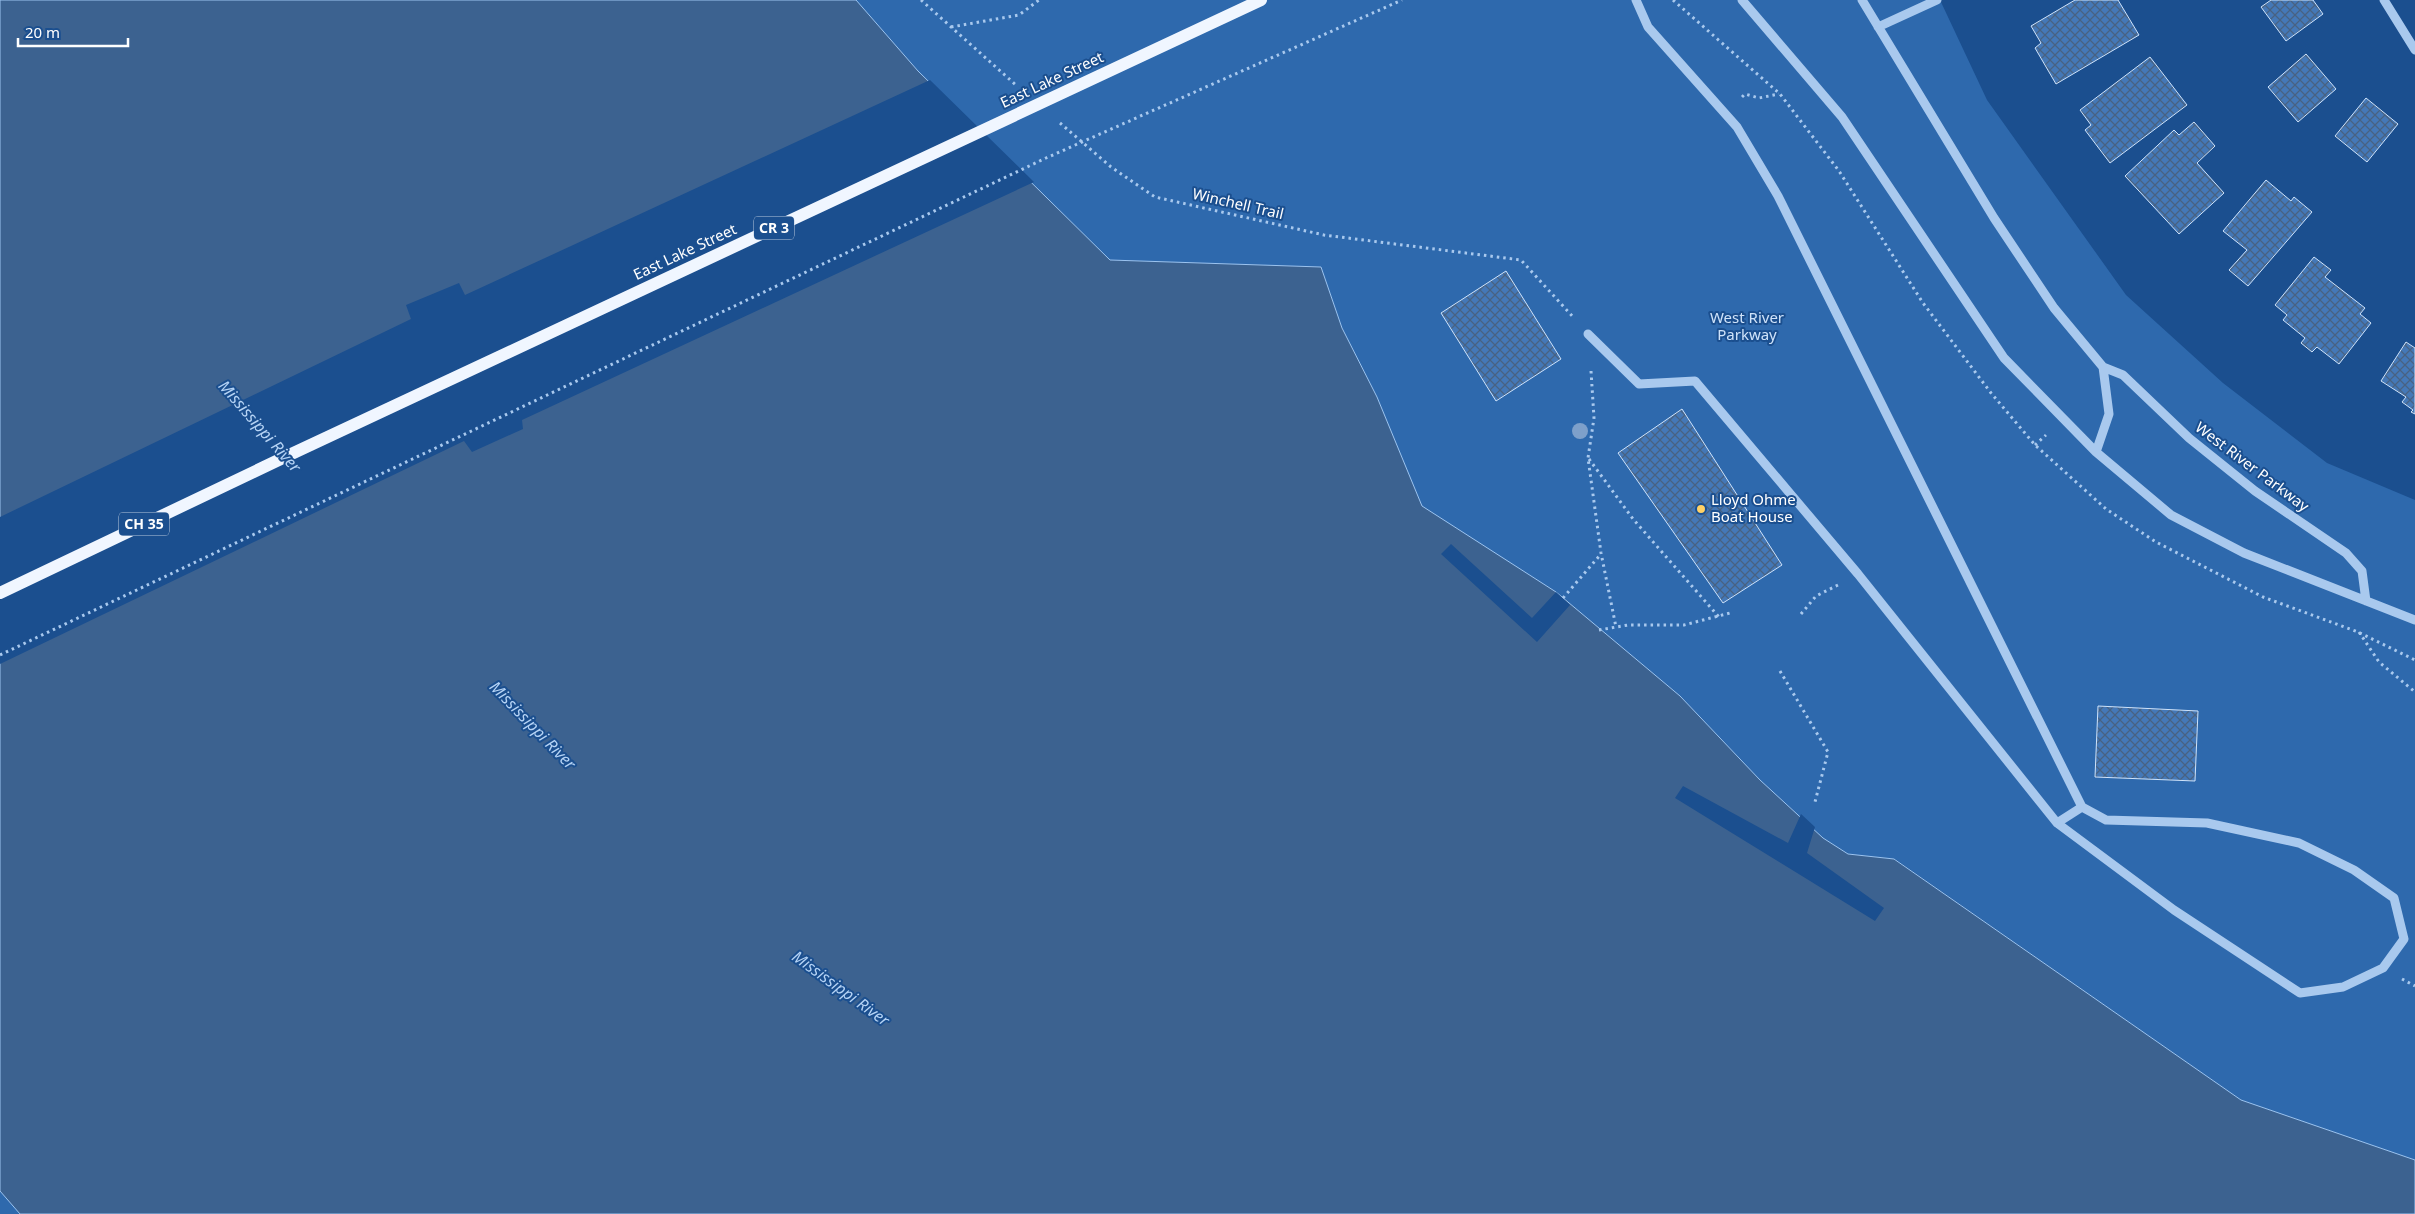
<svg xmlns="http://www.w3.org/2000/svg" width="2415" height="1214" viewBox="0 0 2415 1214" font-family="'Noto Sans',sans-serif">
  <defs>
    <pattern id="building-cross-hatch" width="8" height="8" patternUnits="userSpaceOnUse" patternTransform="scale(1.25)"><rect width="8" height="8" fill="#4478b7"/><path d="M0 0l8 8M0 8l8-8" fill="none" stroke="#486282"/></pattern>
  </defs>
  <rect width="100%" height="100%" fill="#1b4f8f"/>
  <!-- green -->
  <path fill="#2e69ad" d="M856 0H1940L1987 100 2126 295 2223 383 2327 463 2415 500V1160L2241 1100 1895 859 1848 854 1823 838 1760 780 1680 696 1556 592 1421 506 1377 397 1342 328 1321 267 1110 260 918 71Z
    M0 1191 20 1214H0Z"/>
  <!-- water -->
  <path fill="#3c6290" stroke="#9cc4f0" d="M0 0H856L918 71 1110 260 1321 267 1342 328 1377 397 1422 506 1556 592 1680 696 1760 780 1823 838 1848 854 1894 859 2241 1100 2415 1160V1214H20L0 1191Z"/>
  <!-- pier -->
  <path fill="#1b4f8f" d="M930 80 1034 182 522 420 523 429 472 452 464 441 0 664V517L411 319 406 305 459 283 465 295Z
    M1451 544 1532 618 1556 592 1570 605 1537 642 1441 554Z
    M1683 786 1788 843 1801 814 1815 827 1807 853 1884 908 1875 921 1675 798Z"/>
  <!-- building -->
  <path fill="url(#building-cross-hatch)" stroke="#cfe3fa" d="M2075 0H2118L2139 35 2056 84 2035 48 2041 43 2031 26Z
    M2271 0H2313L2323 14 2286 41 2261 7Z
    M2306 54 2336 89 2298 122 2268 87Z
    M2150 57 2187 105 2110 163 2085 130 2091 125 2080 110Z
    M2366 98 2398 124 2367 162 2335 136Z
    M2194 122 2215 146 2197 163 2224 193 2179 234 2125 176 2174 130 2179 135Z
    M2266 180 2291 201 2294 197 2312 212 2248 286 2229 270 2247 250 2223 231Z
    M2314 257 2331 270 2325 277 2365 308 2360 314 2371 323 2339 364 2317 347 2312 352 2301 343 2305 338 2283 320 2287 315 2275 305Z
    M1506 271 1561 359 1496 401 1441 313Z
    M2406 342 2415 348V414L2411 412 2413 410 2402 402 2406 397 2381 381Z
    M1682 409 1782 565 1723 603 1618 453Z
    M2098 706 2198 711 2195 781 2095 777Z"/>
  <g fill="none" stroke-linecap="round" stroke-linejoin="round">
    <!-- path -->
    <path stroke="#a9c9ee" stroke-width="3" stroke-dasharray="2.5 4" stroke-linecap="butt" d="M921 0 1017 86
      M1673 0 1780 94 1839 171 1923 303 1991 393 2035 445 2106 509 2156 542 2263 597 2358 632 2415 660
      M951 27 1019 15 1039 0
      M1742 97 1745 94 1759 98 1779 94
      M1060 123 1111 167 1155 197 1324 235 1521 260 1574 318
      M1591 371 1594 418 1588 458 1601 553 1616 627
      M2035 445 2046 435
      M1589 459 1633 519 1719 617
      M1563 598 1601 554
      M1801 614 1816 596 1838 585
      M1599 630 1628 625H1684L1730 613
      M2359 632 2379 662 2415 692
      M1780 671 1828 752 1815 802
      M2402 979 2415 986"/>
    <!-- minor -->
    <path stroke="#a9c9ee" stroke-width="9" d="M1636 0 1648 27 1737 127 1778 196 2082 807 2057 823
      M1742 0 1842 117 2004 358 2096 452 2171 515 2244 553 2415 620
      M1862 0 1994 218 2054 308 2103 367 2123 375 2189 438 2255 491 2346 553 2362 571 2366 601
      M2384 0 2415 50
      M1878 27 1937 0
      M1588 334 1639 384 1695 381 1858 574 2057 823 2174 910 2300 993 2343 987 2383 968 2404 939 2394 898 2354 870 2299 843 2207 823 2106 820 2082 807
      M2096 452 2109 414 2103 367"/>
    <!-- major -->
    <path stroke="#f0f6ff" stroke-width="12" d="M0 593 287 456"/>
    <!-- path-bridge -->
    <path stroke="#a9c9ee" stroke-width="3" stroke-dasharray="2.5 4" stroke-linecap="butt" d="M0 655 1046 158 1402 0"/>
    <!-- major-bridge -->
    <path stroke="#f0f6ff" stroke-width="12" d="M287 456 1261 0"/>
  </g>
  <!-- trees -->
  <circle fill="#7ea0ca" cx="1580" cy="431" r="8"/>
  <!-- markers -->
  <circle fill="#ffd166" stroke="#1b4f8f" stroke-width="2" cx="1701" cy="509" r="5"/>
  <g text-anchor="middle" stroke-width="4" stroke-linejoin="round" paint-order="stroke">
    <!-- shield labels -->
    <g fill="#1b4f8f" stroke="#bbcadd" stroke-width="1">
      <rect x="754" y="216.5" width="40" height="23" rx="4"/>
      <rect x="119" y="512.5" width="50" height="23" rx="4"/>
    </g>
    <g font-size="14" font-weight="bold" fill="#fff">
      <text x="774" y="233">CR 3</text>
      <text x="144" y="529">CH 35</text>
    </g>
    <!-- street labels -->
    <g font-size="15" fill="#fff" stroke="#1b4f8f">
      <text transform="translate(1052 80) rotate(-25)" y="5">East Lake Street</text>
      <text transform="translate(1238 204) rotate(13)" y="5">Winchell Trail</text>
      <text transform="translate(685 252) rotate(-25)" y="5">East Lake Street</text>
      <text transform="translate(2252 467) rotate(37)" y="5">West River Parkway</text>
    </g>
    <!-- park labels -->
    <g font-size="15" fill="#cfe3fa" stroke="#1b4f8f">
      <text x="1747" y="323">West River<tspan x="1747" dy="17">Parkway</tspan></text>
    </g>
    <!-- poi labels -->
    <g font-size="15" fill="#fff" stroke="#1b4f8f" text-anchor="start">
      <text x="1711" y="505">Lloyd Ohme<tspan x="1711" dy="17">Boat House</tspan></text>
    </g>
    <!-- water labels -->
    <g font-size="16" font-style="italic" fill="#b5d3f5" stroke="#1b4f8f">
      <text transform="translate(260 426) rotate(49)" y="6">Mississippi River</text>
      <text transform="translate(533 725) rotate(46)" y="6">Mississippi River</text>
      <text transform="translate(841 988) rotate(36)" y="6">Mississippi River</text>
    </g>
  </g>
  <!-- scale -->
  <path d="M18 38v8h110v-8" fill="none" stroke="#ffffff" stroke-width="2.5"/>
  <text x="25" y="38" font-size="15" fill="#ffffff" stroke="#1b4f8f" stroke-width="4" paint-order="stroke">20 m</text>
</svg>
